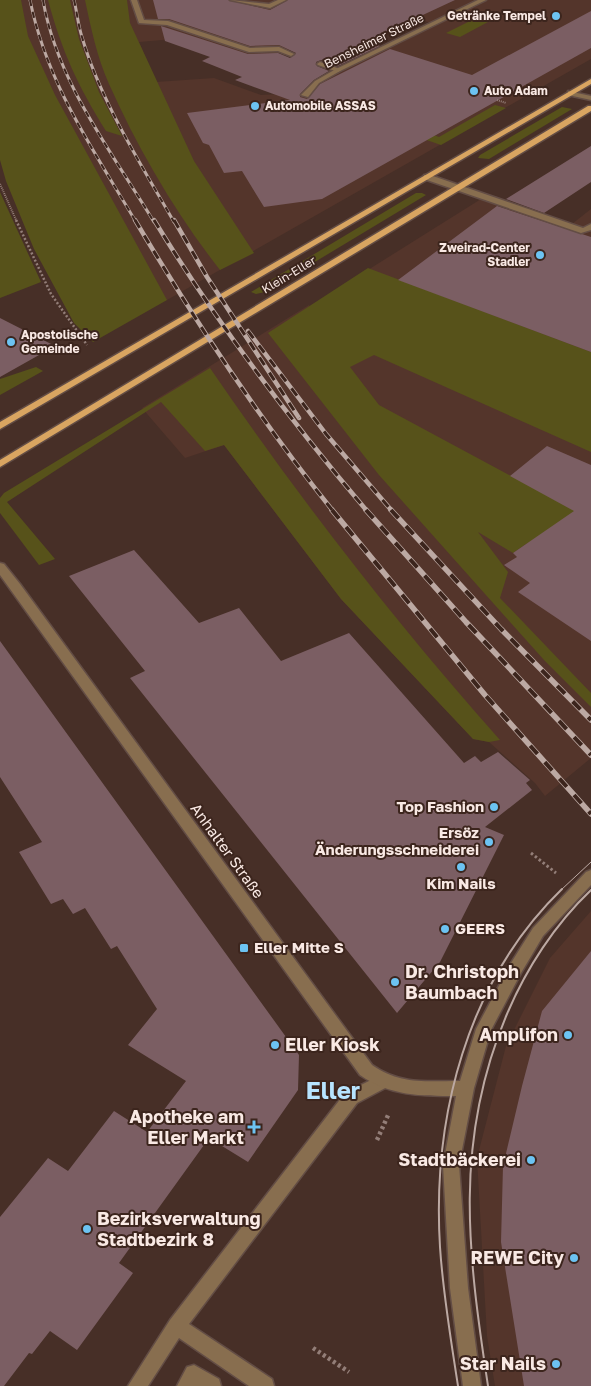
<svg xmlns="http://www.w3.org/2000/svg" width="591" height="1386" viewBox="0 0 591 1386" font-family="'Golos Text',sans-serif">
  <rect width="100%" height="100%" fill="#472f27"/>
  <!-- built -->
  <path fill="#54352b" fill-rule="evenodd" d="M0 0H591V59L167 300 123 315ZM378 6 431 23 337 71 303 93 261 95 214 78 156 82 139 42 174 39 249 64 321 38Z
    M489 194 572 224 591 209V758L545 796 535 783 489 742 473 739 341 599 224 445 185 458 142 408 309 305 339 349 312 305Z
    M591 911V1386H495L487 1336 477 1158 506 1046 550 958Z"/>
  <!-- green -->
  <path fill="#57521a" d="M0 0H21L28 36 55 95 167 300 93 342 74 323 34 249 6 181 0 160Z
    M48 0H70L79 39 99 92 122 136 106 131C78 86 62 52 48 0Z
    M85 0H127L130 23 194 161 254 253 220 270C176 214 138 149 109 84 97 57 91 28 85 0Z
    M488 12 501 15 460 37 446 33Z
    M495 105 506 108 441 145 380 124 420 130 439 137Z
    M562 107 572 109 489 159 478 158 480 155Z
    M0 192 41 282 0 298Z
    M416 193H422L426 195 265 292 256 294 251 292Z
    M368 268 591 352V452L374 355 350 367 379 405 591 519 526 544 513 553 478 532 508 572 500 598 591 693V707L544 660 379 475 268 333Z
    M36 367 43 371 0 395V379Z
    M210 368C299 498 395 622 500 740L489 742 473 739 341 599 224 445 205 451 161 402 7 502 55 559 39 565 0 513V498L4 493Z"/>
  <!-- building -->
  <path fill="#7b5e63" d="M153 0H228L270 10 288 0H455L367 41 380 46 338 66 321 60 316 62 317 66 329 71 314 80 300 94V97L307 99 320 84 390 49 472 75 591 11V48L322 199 264 207 242 171 224 173 209 145 203 143 187 113 290 100 235 80 242 77 202 61 210 57 165 41 161 26 248 54 278 53 290 58 296 53 279 45 250 46 169 19H158Z
    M591 146V182L544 213 506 199Z
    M497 206 591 237V352L398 280Z
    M0 318 55 346 0 377Z
    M547 446 591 465V641L518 592 530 583 504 565 517 557 513 553 574 511 510 476Z
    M134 550 199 623 239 608 281 661 349 633 464 763 475 756 481 762 498 752 530 780 526 783 532 790 485 827 504 835 440 962 397 1013 130 678 145 671 69 576Z
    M0 641 299 1055 298 1090 248 1162 209 1138 119 1263 133 1273 77 1350 50 1331 32 1354 29 1353 4 1386H0V1217L48 1158 68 1171 114 1111 147 1132 186 1081 128 1045 157 1009 117 946 111 949 85 908 73 914 63 899 51 904 19 852 42 842 0 777Z
    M591 951V1386H524L501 1242 503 1166 522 1086 542 1011Z"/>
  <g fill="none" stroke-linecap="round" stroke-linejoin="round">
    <!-- service casing -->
    <g stroke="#634d45" stroke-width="3">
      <path id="service" d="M131 0H137L144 20 168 21 250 48 279 47 294 54 291 56 278 51 249 52 167 25 139 23Z
        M230 0 269 4 278 0H286L270 8Z
        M320 62 340 69 341 70 338 72 318 65 317 64Z
        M424 175H430L583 228 591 224V230L581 233 424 179Z"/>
    </g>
    <!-- pedestrian casing -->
    <g stroke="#634d45" stroke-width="3">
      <path id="pedestrian" d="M383 1074 389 1076 391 1081 389 1086 357 1103 189 1324 272 1379 274 1386H249L179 1338 148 1386H128L170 1320 345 1093Z
        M194 1365 219 1379 221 1386H177L187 1367Z"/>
    </g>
    <!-- minor casing -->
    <g stroke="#634d45" stroke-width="3">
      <path id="minor" d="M478 0H486L340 71 319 83 308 97 301 95 315 81 336 69Z
        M568 91 591 96V100L568 95Z
        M0 563 4 564 20 584 372 1065C400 1085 427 1081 460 1081L476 1029 511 963 533 928 586 872 591 870V885L543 936 521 973 491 1030 474 1088 459 1165 468 1288 481 1386H463L450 1288 443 1165 456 1096C421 1096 390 1096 360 1075L0 575Z"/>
    </g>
    <!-- primary casing -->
    <g stroke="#634d45" stroke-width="3">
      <path id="primary" d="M591 79V84L0 429V422Z
        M588 106H591V111L0 467V460Z"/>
    </g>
    <!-- path-far3 -->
    <path stroke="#937e78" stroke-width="2" stroke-dasharray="1 1" stroke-linecap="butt" d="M497 100 506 103
      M0 184 17 222"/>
    <!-- path-far2 -->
    <path stroke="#937e78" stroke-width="2.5" stroke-dasharray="2 2" stroke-linecap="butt" d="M16 220 51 294 87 345"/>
    <!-- path-far1 -->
    <path stroke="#937e78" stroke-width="3" stroke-dasharray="2.5 2.5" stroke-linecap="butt" d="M531 853 556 873"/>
    <!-- path -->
    <path stroke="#937e78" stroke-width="4.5" stroke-dasharray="3 3" stroke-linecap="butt" d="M377 1140 389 1113
      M313 1348 349 1372"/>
    <!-- service -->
    <use href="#service" fill="#886e4f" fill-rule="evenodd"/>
    <!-- pedestrian -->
    <use href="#pedestrian" fill="#886e4f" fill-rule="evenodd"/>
    <!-- minor -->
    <use href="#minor" fill="#886e4f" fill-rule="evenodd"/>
    <!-- primary -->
    <use href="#primary" fill="#d9a561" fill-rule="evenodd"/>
    <!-- tram-far1 -->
    <path stroke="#bca9a3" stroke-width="1" d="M561 890 591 862"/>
    <!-- tram -->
    <path stroke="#bca9a3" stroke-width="2" d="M458 1386C451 1340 443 1294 440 1247 432 1117 467 981 562 889
      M488 1386C468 1254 453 1141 507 1014 526 969 555 924 591 890"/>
    <!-- rail-far2 casing -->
    <g stroke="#bca9a3" stroke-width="3">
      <path id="rail-far2" d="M30 0C47 84 93 149 136 222
        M43 0C57 82 112 152 154 222
        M74 0C77 12 78 25 82 37 100 100 142 166 174 222"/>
    </g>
    <!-- rail-far1 casing -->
    <g stroke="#bca9a3" stroke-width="4.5">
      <path id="rail-far1" d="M135 220C195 321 259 419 333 511
        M154 220C217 323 289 419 367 511
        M174 220 207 277 299 418
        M248 331 326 434 392 511"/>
    </g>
    <!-- rail casing -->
    <g stroke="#bca9a3" stroke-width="5.5">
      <path id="rail" d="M332 510 485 695 591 814
        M366 510 466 622 591 755
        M391 510 501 629 591 720"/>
    </g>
    <!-- rail-far2 -->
    <use href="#rail-far2" stroke="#3c251d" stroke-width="2" stroke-dasharray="6" stroke-linecap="butt"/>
    <!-- rail-far1 -->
    <use href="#rail-far1" stroke="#3c251d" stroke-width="3" stroke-dasharray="9" stroke-linecap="butt"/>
    <!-- rail -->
    <use href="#rail" stroke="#3c251d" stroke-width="4" stroke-dasharray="11" stroke-linecap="butt"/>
  </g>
  <!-- markers -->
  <g fill="#6cc3f2" stroke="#3c251d" stroke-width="2">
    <circle cx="556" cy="16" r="5"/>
    <circle cx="474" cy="91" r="5"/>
    <circle cx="255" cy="106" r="5"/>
    <circle cx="540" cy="255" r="5"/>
    <circle cx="11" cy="342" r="5"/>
    <circle cx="494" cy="807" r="5"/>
    <circle cx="489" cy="842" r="5"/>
    <circle cx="461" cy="867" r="5"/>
    <circle cx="445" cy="929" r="5"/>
    <rect x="239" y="943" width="10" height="10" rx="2.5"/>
    <circle cx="395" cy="982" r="5"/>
    <circle cx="568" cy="1035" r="5"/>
    <circle cx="275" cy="1045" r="5"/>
    <path d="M251.5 1119.5h5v5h5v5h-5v5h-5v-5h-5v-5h5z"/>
    <circle cx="531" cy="1160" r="5"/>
    <circle cx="87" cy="1229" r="5"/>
    <circle cx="574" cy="1258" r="5"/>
    <circle cx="556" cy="1364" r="5"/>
  </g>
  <g text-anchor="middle" stroke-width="4" stroke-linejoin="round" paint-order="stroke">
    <!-- far-poi labels -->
    <g font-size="12" font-weight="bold" fill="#f9e9e4" stroke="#3c251d" text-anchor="start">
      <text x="546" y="20" text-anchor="end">Getränke Tempel</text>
      <text x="484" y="95">Auto Adam</text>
      <text x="265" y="110">Automobile ASSAS</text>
      <text x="530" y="252" text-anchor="end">Zweirad-Center<tspan x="530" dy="14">Stadler</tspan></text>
      <text x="21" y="339">Apostolische<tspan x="21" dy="14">Gemeinde</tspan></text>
    </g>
    <!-- far-street labels -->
    <g font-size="12" fill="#f9e9e4" stroke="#3c251d">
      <text transform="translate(374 41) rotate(-26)" y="4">Bensheimer Straße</text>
      <text transform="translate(289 275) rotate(-31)" y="4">Klein-Eller</text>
    </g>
    <!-- poi labels -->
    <g font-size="15" font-weight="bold" fill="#f9e9e4" stroke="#3c251d" text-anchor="end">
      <text x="484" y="812">Top Fashion</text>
      <text x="479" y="838">Ersöz<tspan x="479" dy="17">Änderungsschneiderei</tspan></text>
      <text x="461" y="889" text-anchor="middle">Kim Nails</text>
      <text x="455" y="934" text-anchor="start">GEERS</text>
      <text x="254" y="953" text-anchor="start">Eller Mitte S</text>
    </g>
    <!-- street labels -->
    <g font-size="15" fill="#f9e9e4" stroke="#3c251d">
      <text transform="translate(227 851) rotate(54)" y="5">Anhalter Straße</text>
    </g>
    <!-- near-poi labels -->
    <g font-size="18" font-weight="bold" fill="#f9e9e4" stroke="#3c251d" text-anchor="end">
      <text x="405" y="978" text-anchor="start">Dr. Christoph<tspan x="405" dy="21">Baumbach</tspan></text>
      <text x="558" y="1041">Amplifon</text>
      <text x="285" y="1051" text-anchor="start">Eller Kiosk</text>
      <text x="244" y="1123">Apotheke am<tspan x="244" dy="21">Eller Markt</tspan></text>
      <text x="521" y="1166">Stadtbäckerei</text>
      <text x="97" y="1225" text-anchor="start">Bezirksverwaltung<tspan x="97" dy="21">Stadtbezirk 8</tspan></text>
      <text x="564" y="1264">REWE City</text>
      <text x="546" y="1370">Star Nails</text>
    </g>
    <!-- near-district labels -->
    <g font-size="24" font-weight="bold" fill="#b7e4ff" stroke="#3c251d">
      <text x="333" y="1099">Eller</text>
    </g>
  </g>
</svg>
